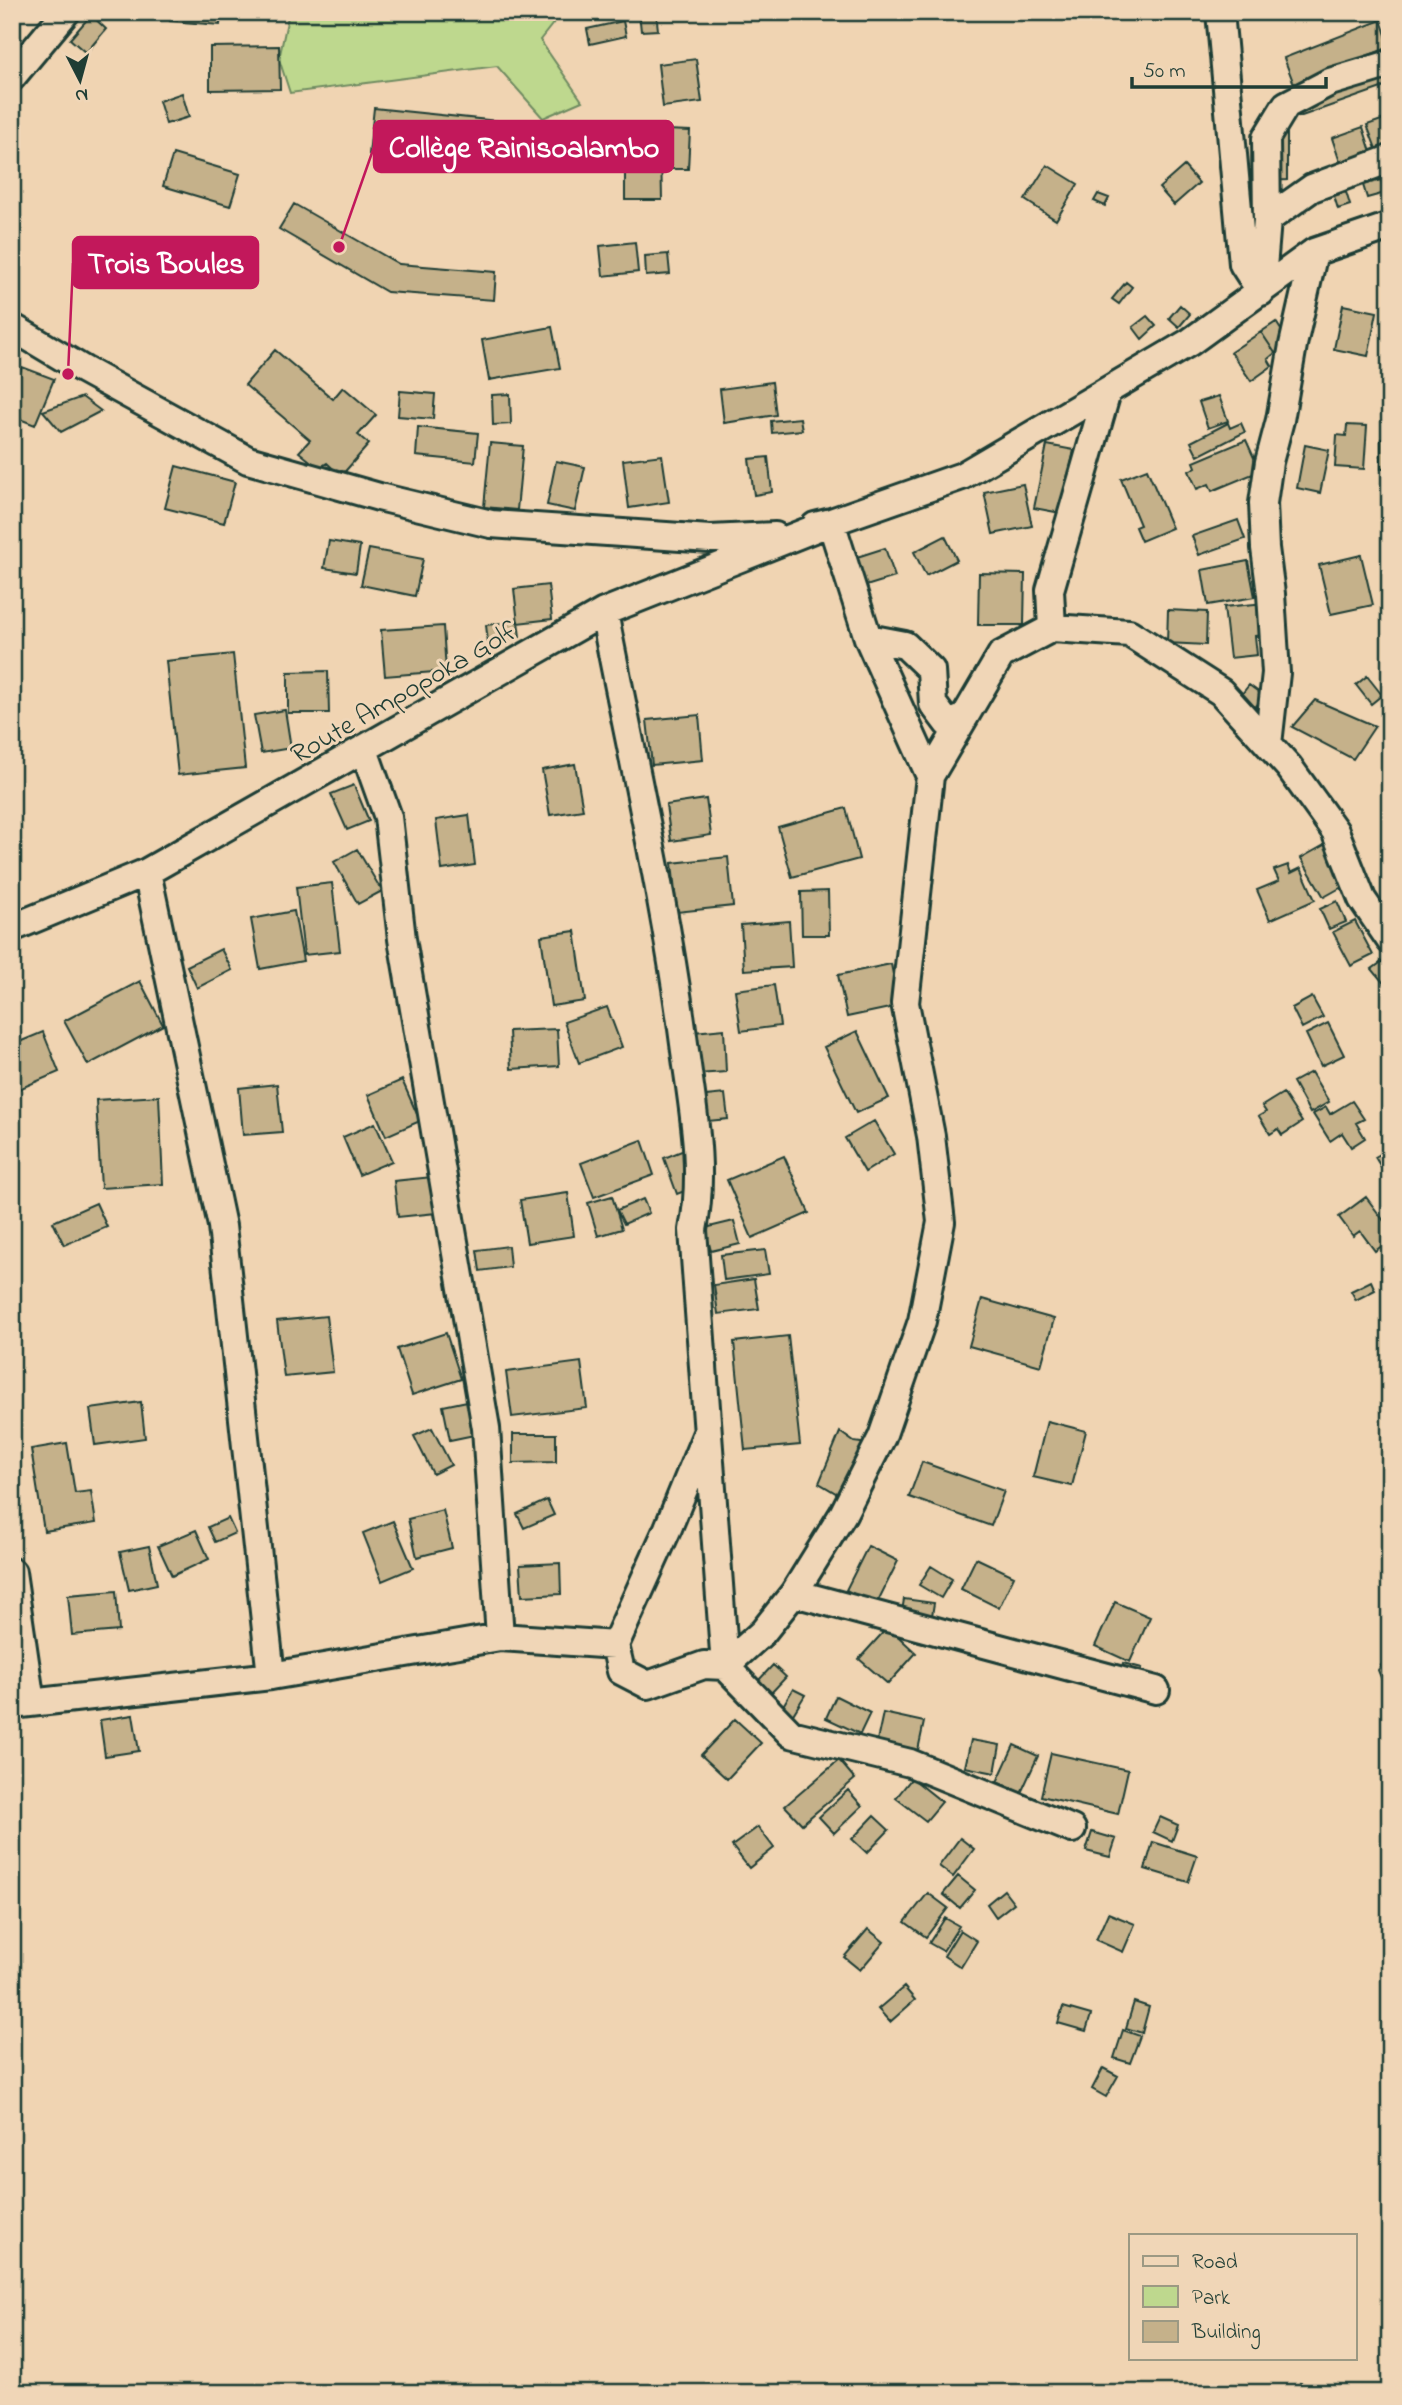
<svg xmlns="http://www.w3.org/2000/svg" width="1402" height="2405" viewBox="0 0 1402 2405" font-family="'Indie Flower',sans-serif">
  <rect width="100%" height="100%" fill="#f0d4b2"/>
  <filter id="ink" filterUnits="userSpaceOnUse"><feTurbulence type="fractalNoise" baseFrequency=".0143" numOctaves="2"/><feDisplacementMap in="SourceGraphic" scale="14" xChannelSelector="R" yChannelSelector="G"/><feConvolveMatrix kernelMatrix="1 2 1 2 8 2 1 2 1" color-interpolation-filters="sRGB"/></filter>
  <g filter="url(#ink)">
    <!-- green -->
    <path fill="#bed88e" stroke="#6e8a61" stroke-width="2" d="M289 12H562L540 40 582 101 543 118 497 66 290 93 279 59Z"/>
    <!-- building -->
    <path fill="#c5b18a" stroke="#1f3d34" stroke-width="2" d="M171 12H221L220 25 170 21Z
      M639 12H656L658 30 641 31Z
      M91 15 106 29 86 53 70 39Z
      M1381 20 1390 47 1294 84 1284 58Z
      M623 21 626 36 590 44 587 29Z
      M279 46 280 89 210 90V47Z
      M696 59 702 102 663 107 658 64Z
      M1390 71V85L1299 117 1294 104Z
      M182 93 189 117 166 124 159 101Z
      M374 108 497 121 492 167 369 154Z
      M1390 117V149L1378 154 1367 125Z
      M1363 127 1371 152 1340 162 1332 138Z
      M666 130 690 131 688 169H665Z
      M1268 133H1287V180L1268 181Z
      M625 151H661L662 200H625Z
      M173 154 240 174 230 206 163 186Z
      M1047 165 1078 184 1056 220 1025 200Z
      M1184 166 1199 183 1174 205 1159 188Z
      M1381 180 1385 193 1367 198 1363 185Z
      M1346 192 1350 205 1338 209 1334 196Z
      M1098 194 1109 198 1105 206 1094 201Z
      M294 204 399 264 496 272 494 300 387 292 279 229Z
      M635 242 638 272 603 276 600 246Z
      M668 254 670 274 646 276 645 256Z
      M1126 282 1132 287 1119 304 1112 299Z
      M1180 305 1190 314 1179 327 1169 318Z
      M1343 305 1377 312 1368 356 1334 349Z
      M1147 316 1156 326 1142 339 1133 327Z
      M1276 322 1290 344 1275 353 1261 332Z
      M552 327 560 368 489 380 482 340Z
      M1261 332 1275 353 1268 359 1272 366 1251 381 1231 352Z
      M275 350 333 399 343 387 376 415 358 435 369 444 341 476 327 463 319 468 299 452 310 440 245 385Z
      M22 367 54 379 35 425 12 416V393Z
      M772 382 776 415 724 423 720 389Z
      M400 391 435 394 433 419 398 416Z
      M510 394 511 424 493 425 492 395Z
      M1219 396 1228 421 1208 428 1199 402Z
      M82 397 101 411 61 432 43 411Z
      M800 418 802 430 772 433 771 421Z
      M1228 423 1230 428 1241 423 1245 432 1198 456 1191 442Z
      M1347 425 1367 426 1364 469 1335 467 1337 435 1346 436Z
      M418 427 478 433 475 462 416 456Z
      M1381 439H1390V469H1381Z
      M1246 440 1260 471 1212 491 1209 484 1197 489 1189 471 1196 467 1194 462Z
      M490 443 523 446 517 510 484 507Z
      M1047 445 1074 450 1061 513 1034 508Z
      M1305 445 1329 450 1320 493 1297 488Z
      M662 455 669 502 629 508 623 460Z
      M768 457 772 492 754 495 749 459Z
      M556 461 585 467 575 511 547 505Z
      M176 466 235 482 224 523 165 508Z
      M1147 469 1172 528 1141 541 1135 527 1140 525 1121 479Z
      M1023 484 1032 526 993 534 984 492Z
      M1238 520 1245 539 1199 555 1192 536Z
      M945 536 957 560 926 576 914 552Z
      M329 541 360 546 356 573 324 568Z
      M885 548 895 577 866 586 857 557Z
      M369 549 423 559 415 596 361 585Z
      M1361 555 1373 605 1331 614 1319 565Z
      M1248 561 1255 597 1208 605 1202 570Z
      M979 573 1025 574 1024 625H978Z
      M548 585 552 619 518 623 514 589Z
      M1265 603 1268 635 1255 636 1257 655 1230 658 1224 607Z
      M1168 610 1207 612 1206 645 1167 643Z
      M518 621 520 637 488 642 486 625Z
      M443 626 446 671 385 676 381 630Z
      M233 654 245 768 178 775 166 661Z
      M328 671 329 713H288V672Z
      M1367 676 1382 695 1371 704 1356 685Z
      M1249 685 1264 696 1252 711 1237 700Z
      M1315 700 1375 726 1353 759 1292 727Z
      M285 710 291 748 261 753 254 715Z
      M699 715 703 760 652 765 647 720Z
      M575 764 583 810 550 815 542 770Z
      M354 785 369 821 347 830 331 794Z
      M706 799 711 835 671 841 666 805Z
      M846 808 859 859 792 877 778 827Z
      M469 815 475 865 442 870 436 820Z
      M1326 844 1349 883 1324 897 1301 858Z
      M357 849 382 891 358 904 334 862Z
      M728 857 733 906 677 912 672 863Z
      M1288 865 1291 873 1301 868 1315 900 1270 920 1257 890 1279 881 1274 870Z
      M332 883 340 951 304 955 296 887Z
      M828 891 829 935H802L801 892Z
      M1337 901 1346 922 1329 929 1320 909Z
      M294 911 303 961 260 969 251 919Z
      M789 921 792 967 744 970 741 925Z
      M1355 921 1373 955 1351 966 1333 932Z
      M575 931 585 1001 551 1006 541 936Z
      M221 949 232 970 197 988 187 966Z
      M1383 961 1390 970V991L1372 969Z
      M891 964 899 1006 847 1017 838 975Z
      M140 981 163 1025 88 1065 64 1021Z
      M774 985 780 1026 741 1031 735 990Z
      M1312 997 1323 1017 1302 1028 1292 1008Z
      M607 1007 622 1047 579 1063 564 1022Z
      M1328 1023 1344 1055 1321 1066 1306 1034Z
      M557 1029 559 1066 511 1069 509 1031Z
      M724 1029 726 1072 697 1074 694 1032Z
      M857 1031 889 1098 856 1113 824 1047Z
      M43 1032 59 1072 12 1092V1045Z
      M1311 1072 1329 1102 1310 1113 1293 1082Z
      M402 1080 420 1121 386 1136 368 1095Z
      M277 1084 282 1132 243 1135 239 1088Z
      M1283 1093 1302 1122 1282 1135 1278 1129 1270 1134 1259 1116 1266 1112 1262 1106Z
      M725 1094 728 1119 708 1121 706 1096Z
      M159 1096 163 1184 101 1188 96 1100Z
      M1352 1101 1364 1119 1356 1123 1365 1138 1351 1147 1342 1133 1330 1141 1313 1114 1326 1107 1330 1114Z
      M874 1121 894 1154 865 1172 845 1138Z
      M375 1123 392 1161 359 1175 343 1137Z
      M1390 1127V1146H1389L1381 1131Z
      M642 1140 654 1175 594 1197 581 1163Z
      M684 1150 697 1186 677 1194 664 1158Z
      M1384 1152 1390 1160V1168L1384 1172 1375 1157Z
      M784 1156 809 1213 752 1238 727 1180Z
      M432 1177 436 1213 398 1217 394 1181Z
      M568 1193 574 1236 527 1243 520 1200Z
      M612 1196 622 1229 598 1236 588 1203Z
      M1366 1197 1390 1229V1240L1375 1251 1360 1231 1353 1236 1339 1217Z
      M643 1199 649 1213 624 1224 617 1210Z
      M96 1203 107 1227 64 1245 53 1222Z
      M734 1221 740 1244 711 1251 705 1228Z
      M508 1246 510 1267 480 1271 477 1250Z
      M765 1250 769 1274 724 1280 721 1255Z
      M754 1279 759 1309 718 1314 714 1285Z
      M1371 1281 1375 1290 1356 1300 1351 1291Z
      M982 1299 1054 1319 1041 1366 969 1346Z
      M326 1316 333 1372 284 1377 277 1321Z
      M446 1333 461 1379 412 1395 397 1349Z
      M788 1336 800 1445 745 1450 734 1342Z
      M581 1362 587 1408 512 1417 506 1372Z
      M472 1400 479 1434 450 1440 443 1406Z
      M141 1402 145 1438 95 1445 90 1409Z
      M1047 1421 1086 1431 1072 1486 1033 1477Z
      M432 1428 451 1465 433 1474 414 1436Z
      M840 1432 854 1442 869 1444 841 1496 819 1483Z
      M513 1434H556V1462L513 1463Z
      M67 1443 75 1493 91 1491 96 1523 44 1531 31 1449Z
      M922 1462 1004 1491 991 1526 909 1497Z
      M547 1500 554 1515 524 1528 517 1514Z
      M443 1510 452 1548 417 1557 408 1519Z
      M228 1518 235 1533 215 1542 208 1527Z
      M393 1521 413 1568 382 1581 363 1533Z
      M196 1530 209 1559 172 1576 158 1546Z
      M149 1546 157 1584 129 1590 120 1552Z
      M868 1546 898 1561 876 1605 846 1590Z
      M976 1558 1014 1576 999 1608 961 1589Z
      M560 1563 561 1594 522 1596 520 1565Z
      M931 1566 952 1579 941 1598 919 1585Z
      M116 1591 119 1631 72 1635 68 1595Z
      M904 1599 934 1603 931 1622 901 1618Z
      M1115 1602 1150 1617 1130 1662 1095 1646Z
      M888 1627 916 1653 888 1684 859 1659Z
      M1389 1661H1390L1389 1683 1382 1680 1378 1670 1382 1664Z
      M1123 1663 1142 1668 1140 1676 1121 1671Z
      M773 1665 786 1677 771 1693 758 1681Z
      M793 1689 805 1695 792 1716 781 1709Z
      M836 1696 870 1713 860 1734 826 1718Z
      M883 1713 924 1722 918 1750 877 1741Z
      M133 1715 139 1751 105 1756 100 1720Z
      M735 1719 761 1743 727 1779 701 1755Z
      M971 1740 1000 1745 995 1773 965 1767Z
      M1014 1745 1038 1756 1021 1793 997 1782Z
      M1051 1753 1128 1770 1118 1814 1041 1796Z
      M839 1760 855 1779 802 1824 785 1806Z
      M912 1778 942 1802 926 1821 896 1798Z
      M848 1790 862 1806 834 1833 819 1817Z
      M874 1816 889 1830 867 1853 852 1839Z
      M1160 1817 1178 1825 1172 1841 1153 1832Z
      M758 1827 774 1848 749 1868 732 1846Z
      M1092 1832 1116 1839 1110 1857 1086 1851Z
      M960 1838 974 1849 953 1877 939 1866Z
      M1153 1842 1197 1856 1188 1882 1145 1869Z
      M958 1876 975 1890 960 1908 943 1894Z
      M1004 1890 1014 1903 996 1917 987 1904Z
      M928 1893 948 1908 926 1937 905 1922Z
      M1108 1913 1135 1924 1123 1952 1096 1940Z
      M945 1918 959 1926 943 1951 929 1943Z
      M868 1929 884 1942 860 1970 844 1957Z
      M960 1930 977 1941 961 1967 944 1956Z
      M904 1987 915 2000 890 2022 878 2009Z
      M1134 2002 1149 2007 1142 2033 1126 2028Z
      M1063 2007 1091 2015 1086 2031 1058 2023Z
      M1123 2030 1140 2036 1130 2063 1114 2058Z
      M1103 2068 1118 2076 1106 2097 1092 2089Z
      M1300 2383 1327 2389 1326 2393H1297Z"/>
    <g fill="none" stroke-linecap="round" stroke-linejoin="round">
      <!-- minor casing -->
      <g stroke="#1f3d34" stroke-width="32">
        <path id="minor" d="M1220 12 1243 264 1261 292
          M12 77 66 12
          M1267 220 1312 188 1390 159
          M1261 292 1267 220 1266 138 1286 105 1330 82 1390 64
          M12 327 84 370 248 460 379 497 491 524 710 539 775 536
          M815 526 831 522 868 638 930 776
          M604 612C632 758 666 903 685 1051 693 1111 705 1169 693 1230L725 1666 791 1734 910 1763 1072 1829
          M1052 628 1050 590 1107 392
          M868 638 905 645 931 670 933 704 948 724 963 718
          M1268 744 1276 673 1271 594 1265 548 1263 503 1269 462 1280 420 1293 345 1314 252
          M364 750 388 817 402 939 486 1428 500 1637
          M147 872 222 1226 271 1676
          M12 928 147 872 604 612 831 522 962 476 1190 342 1314 252 1390 226
          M707 1433 668 1528 615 1645 621 1671 648 1685 704 1665 725 1666 763 1632 794 1593 843 1514 882 1437 922 1321 941 1222 931 1136 905 1003 930 776 1001 655 1052 628 1129 633 1221 692 1289 767 1335 831 1362 899 1390 940
          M12 1572 31 1703
          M794 1593 1156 1690
          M12 1705 271 1676 500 1637 615 1645"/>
      </g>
      <!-- minor -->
      <use href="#minor" stroke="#f0d6b7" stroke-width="26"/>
    </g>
  </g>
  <g text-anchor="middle" stroke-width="6" stroke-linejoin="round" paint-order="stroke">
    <!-- street labels -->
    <g font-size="28" fill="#1f3d34" stroke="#f0d6b7">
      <text transform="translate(403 691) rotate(-30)" y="10">Route Ampopoka Golf</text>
    </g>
  </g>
  <!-- callouts -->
  <path fill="none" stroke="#c2185b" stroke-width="2.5" d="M339 247L374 147M68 374L73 263"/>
  <g fill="#c2185b" stroke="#f0d6b7" stroke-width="2.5">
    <circle cx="339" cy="247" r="7"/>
    <circle cx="68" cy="374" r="7"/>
  </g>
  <g fill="#c2185b" stroke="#c2185b" stroke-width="2.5">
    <rect x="374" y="121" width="299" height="51" rx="7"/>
    <rect x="73" y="237" width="185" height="51" rx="7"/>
  </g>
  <g font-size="30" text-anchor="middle" font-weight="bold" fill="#fff">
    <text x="524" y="157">Collège Rainisoalambo</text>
    <text x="166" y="273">Trois Boules</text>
  </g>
  <!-- margin -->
  <rect width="1402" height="2405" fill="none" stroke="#f0d6b7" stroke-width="42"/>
  <rect x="21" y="21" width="1360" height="2363" fill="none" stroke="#1f3d34" stroke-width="2.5" filter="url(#ink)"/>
  <!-- legend -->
  <rect x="1129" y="2234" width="228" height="126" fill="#f0d6b7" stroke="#9c9983" stroke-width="2"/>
  <rect x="1143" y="2256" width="35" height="10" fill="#f0d6b7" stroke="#9c9983" stroke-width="2"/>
  <text x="1192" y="2268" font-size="21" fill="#1f3d34">Road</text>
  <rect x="1143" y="2286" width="35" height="21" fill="#bed88e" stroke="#9c9983" stroke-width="2"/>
  <text x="1192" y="2304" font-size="21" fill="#1f3d34">Park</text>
  <rect x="1143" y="2321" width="35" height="21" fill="#c5b18a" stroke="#9c9983" stroke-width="2"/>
  <text x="1192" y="2338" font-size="21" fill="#1f3d34">Building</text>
  <!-- north arrow -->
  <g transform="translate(80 80) rotate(174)" stroke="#f0d6b7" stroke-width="5" paint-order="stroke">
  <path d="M0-5L12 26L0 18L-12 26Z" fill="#1f3d34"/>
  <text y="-10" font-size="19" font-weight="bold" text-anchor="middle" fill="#1f3d34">N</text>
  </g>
  <!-- scale -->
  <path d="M1132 77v10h194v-10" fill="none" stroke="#1f3d34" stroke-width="3.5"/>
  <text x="1143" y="77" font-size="21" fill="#1f3d34" stroke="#f0d6b7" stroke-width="5" paint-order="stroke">50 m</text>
</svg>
